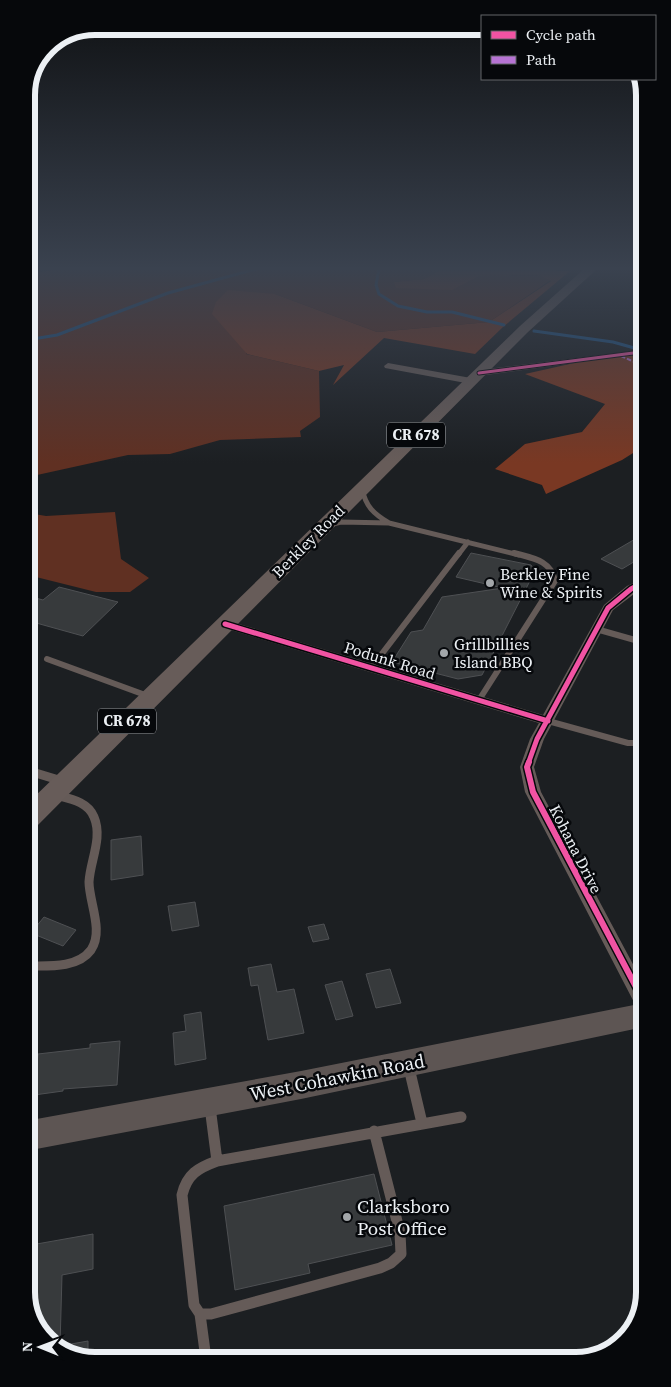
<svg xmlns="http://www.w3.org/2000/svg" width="671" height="1387" viewBox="0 0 671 1387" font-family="'Source Serif 4',serif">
  <rect width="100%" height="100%" fill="#1c1f22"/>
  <!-- green -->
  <path fill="#603022" d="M61 269H442L424 279 395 282 451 290 480 276 539 275 551 280 489 322 377 332 275 294 246 354 319 371 320 417 300 431 301 437 220 440 170 454 128 455 28 477 27 274Z
    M115 512 121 559 149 578 130 592H96L28 575V513L46 516Z"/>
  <!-- forest -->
  <path fill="#793823" d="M442 269H559L556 271H570L503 327 475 354 384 338 333 385 344 365 319 371 247 354 212 314 216 302 228 290 275 294 377 332 489 322 551 281 539 275 480 276 452 290 396 288 394 282 424 279Z
    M641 353V448L622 460 546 494 542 485 495 469 525 444 582 432 605 404 525 374 601 357Z"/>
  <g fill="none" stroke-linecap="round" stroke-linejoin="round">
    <!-- stream -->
    <path stroke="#1f5588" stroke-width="3" d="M379 269 376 285 379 294 398 306 427 312H452L504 325
      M534 331 613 342 638 349
      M27 340 57 335 168 293 256 269"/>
  </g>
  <!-- building -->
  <path fill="#373a3c" stroke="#4e5053" d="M642 535V557L622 569 601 559Z
    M471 553 531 565 535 571 482 675 458 679 392 662 411 632 423 630 442 597 503 588 456 577Z
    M59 587 118 602 83 636 29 621 28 596 43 600Z
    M141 836 143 875 111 880V840Z
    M195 902 199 926 172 931 168 906Z
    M44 917 76 930 63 946 31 933Z
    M324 924 329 939 313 942 308 927Z
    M271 964 277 992 294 989 304 1033 268 1040 258 985 251 986 248 968Z
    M390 969 401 1003 376 1008 366 974Z
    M342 981 353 1016 336 1020 325 985Z
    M201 1012 206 1059 175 1065 173 1033 186 1031 184 1015Z
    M120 1041 117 1085 63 1089V1091L34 1095 38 1054 90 1048V1044Z
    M374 1174 392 1245 308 1264 310 1273 235 1290 224 1206Z
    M93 1234V1269L62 1275 60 1346 88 1341V1360L53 1347 31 1318V1245Z"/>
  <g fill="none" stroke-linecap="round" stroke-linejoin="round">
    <!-- service-far3 -->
    <path stroke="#655b58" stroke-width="5" d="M362 489C366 507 374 514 389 523
      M329 525 341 522 389 523 519 555
      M458 555 468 542"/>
    <!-- service-far2 -->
    <path stroke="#655b58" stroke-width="6" d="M596 629 642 642
      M47 659 148 696
      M371 668 459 553
      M479 700 555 581C551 560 532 558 514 553
      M548 721 628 743H642"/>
    <!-- service-far1 -->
    <path stroke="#655b58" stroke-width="9" d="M29 771 62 781
      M30 966C49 966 78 968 91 950 104 931 89 902 89 882 90 861 103 838 94 817 88 802 71 799 56 795"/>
    <!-- service -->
    <path stroke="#655b58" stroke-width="11" d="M409 1068 422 1123
      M210 1107 217 1161C198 1168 187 1174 182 1195L194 1305 200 1314H211L380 1268 391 1263 401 1254 400 1233 374 1131
      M217 1161 461 1117
      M200 1314 206 1359"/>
    <!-- minor -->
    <path fill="#655b58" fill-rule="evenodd" d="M641 350V354L479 376 475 373 479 370Z
      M388 363 471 378 475 381 471 384 385 368 384 366Z
      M642 579V588L613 610 544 739 534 767 541 792 643 983 644 1010 637 1008 525 792 520 767 530 739 539 723 221 627 219 624 225 620 229 621 543 715 604 605 627 586Z"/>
    <!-- secondary -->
    <path fill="#5d5553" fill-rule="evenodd" d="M644 1003V1027L301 1099 31 1150V1120L301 1071Z"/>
    <!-- primary -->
    <path fill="#675c59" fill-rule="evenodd" d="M584 269H597L528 332 38 825 29 827V802L520 326Z"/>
    <!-- quiet -->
    <path stroke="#b673d3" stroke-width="2" stroke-dasharray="4.5 2" stroke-linecap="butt" d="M621 356 641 365"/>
    <!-- cycleway-far2 casing -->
    <g stroke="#06080b" stroke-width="5">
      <path id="cycleway-far2" d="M479 373 641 352"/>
    </g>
    <!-- cycleway-far1 casing -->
    <g stroke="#06080b" stroke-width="8">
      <path id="cycleway-far1" d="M225 624 548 721
        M528 764 537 739 608 608 631 589 642 583"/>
    </g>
    <!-- cycleway casing -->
    <g stroke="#06080b" stroke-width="9">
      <path id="cycleway" d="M529 762 527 767 533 792 644 1002"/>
    </g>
    <!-- cycleway-far2 -->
    <use href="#cycleway-far2" stroke="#f153a3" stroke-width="3"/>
    <!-- cycleway-far1 -->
    <use href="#cycleway-far1" stroke="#f153a3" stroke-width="5"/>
    <!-- cycleway -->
    <use href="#cycleway" stroke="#f153a3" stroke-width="6"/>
  </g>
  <!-- sky -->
  <linearGradient id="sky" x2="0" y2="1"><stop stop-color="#0f1113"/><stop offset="0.58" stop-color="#3a424f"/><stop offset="1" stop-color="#3a424f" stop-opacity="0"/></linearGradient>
  <rect width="671" height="463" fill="url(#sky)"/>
  <!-- markers -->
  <g fill="#a3a7aa" stroke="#06080b" stroke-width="2">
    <circle cx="490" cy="583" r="5"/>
    <circle cx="444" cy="653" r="5"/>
    <circle cx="347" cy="1217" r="5"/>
  </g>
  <g text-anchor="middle" stroke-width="5" stroke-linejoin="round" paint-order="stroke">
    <!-- shield labels -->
    <g fill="#06080b" stroke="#a7aaae" stroke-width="1">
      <rect x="387" y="422.5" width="58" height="25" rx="4"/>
      <rect x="98" y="708.5" width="58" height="25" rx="4"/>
    </g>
    <g font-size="15" font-weight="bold" fill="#ecf0f4">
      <text x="416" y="440">CR 678</text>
      <text x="127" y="726">CR 678</text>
    </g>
    <!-- street labels -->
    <g font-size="16" fill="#ecf0f4" stroke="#06080b">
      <text transform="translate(308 541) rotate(-45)" y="6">Berkley Road</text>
      <text transform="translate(390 660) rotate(17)" y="6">Podunk Road</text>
      <text transform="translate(576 849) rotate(63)" y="6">Kohana Drive</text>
    </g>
    <!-- poi labels -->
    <g font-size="16" fill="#ecf0f4" stroke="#06080b" text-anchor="start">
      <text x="500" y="580">Berkley Fine<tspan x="500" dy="18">Wine &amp; Spirits</tspan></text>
      <text x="454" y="650">Grillbillies<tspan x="454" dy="18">Island BBQ</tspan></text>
    </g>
    <!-- near-street labels -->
    <g font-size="19" fill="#ecf0f4" stroke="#06080b">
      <text transform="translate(337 1077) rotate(-11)" y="7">West Cohawkin Road</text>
    </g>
    <!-- near-poi labels -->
    <g font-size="19" fill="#ecf0f4" stroke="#06080b" text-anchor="start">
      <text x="357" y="1213">Clarksboro<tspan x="357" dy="22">Post Office</tspan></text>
    </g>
  </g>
  <!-- crop -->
  <path d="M0 0H671V1387H0ZM95 35H576A60 60 0 0 1 636 95V1292A60 60 0 0 1 576 1352H95A60 60 0 0 1 35 1292V95A60 60 0 0 1 95 35Z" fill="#06080b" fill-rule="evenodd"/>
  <path fill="none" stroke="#ecf0f4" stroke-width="6" d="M95 35H576A60 60 0 0 1 636 95V1292A60 60 0 0 1 576 1352H95A60 60 0 0 1 35 1292V95A60 60 0 0 1 95 35Z"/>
  <!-- legend -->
  <rect x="481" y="15" width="175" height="65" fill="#06080b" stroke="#626568"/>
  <rect x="491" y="31" width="25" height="8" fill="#f153a3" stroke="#626568"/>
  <text x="526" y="40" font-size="15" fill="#ecf0f4">Cycle path</text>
  <rect x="491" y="56" width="25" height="8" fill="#b673d3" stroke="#626568"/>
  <text x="526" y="65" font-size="15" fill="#ecf0f4">Path</text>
  <!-- north arrow -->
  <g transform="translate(40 1347) rotate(271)" stroke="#06080b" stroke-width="4" paint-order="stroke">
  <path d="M0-4L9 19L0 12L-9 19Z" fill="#ecf0f4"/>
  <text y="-8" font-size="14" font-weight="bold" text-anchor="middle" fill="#ecf0f4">N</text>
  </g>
</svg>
